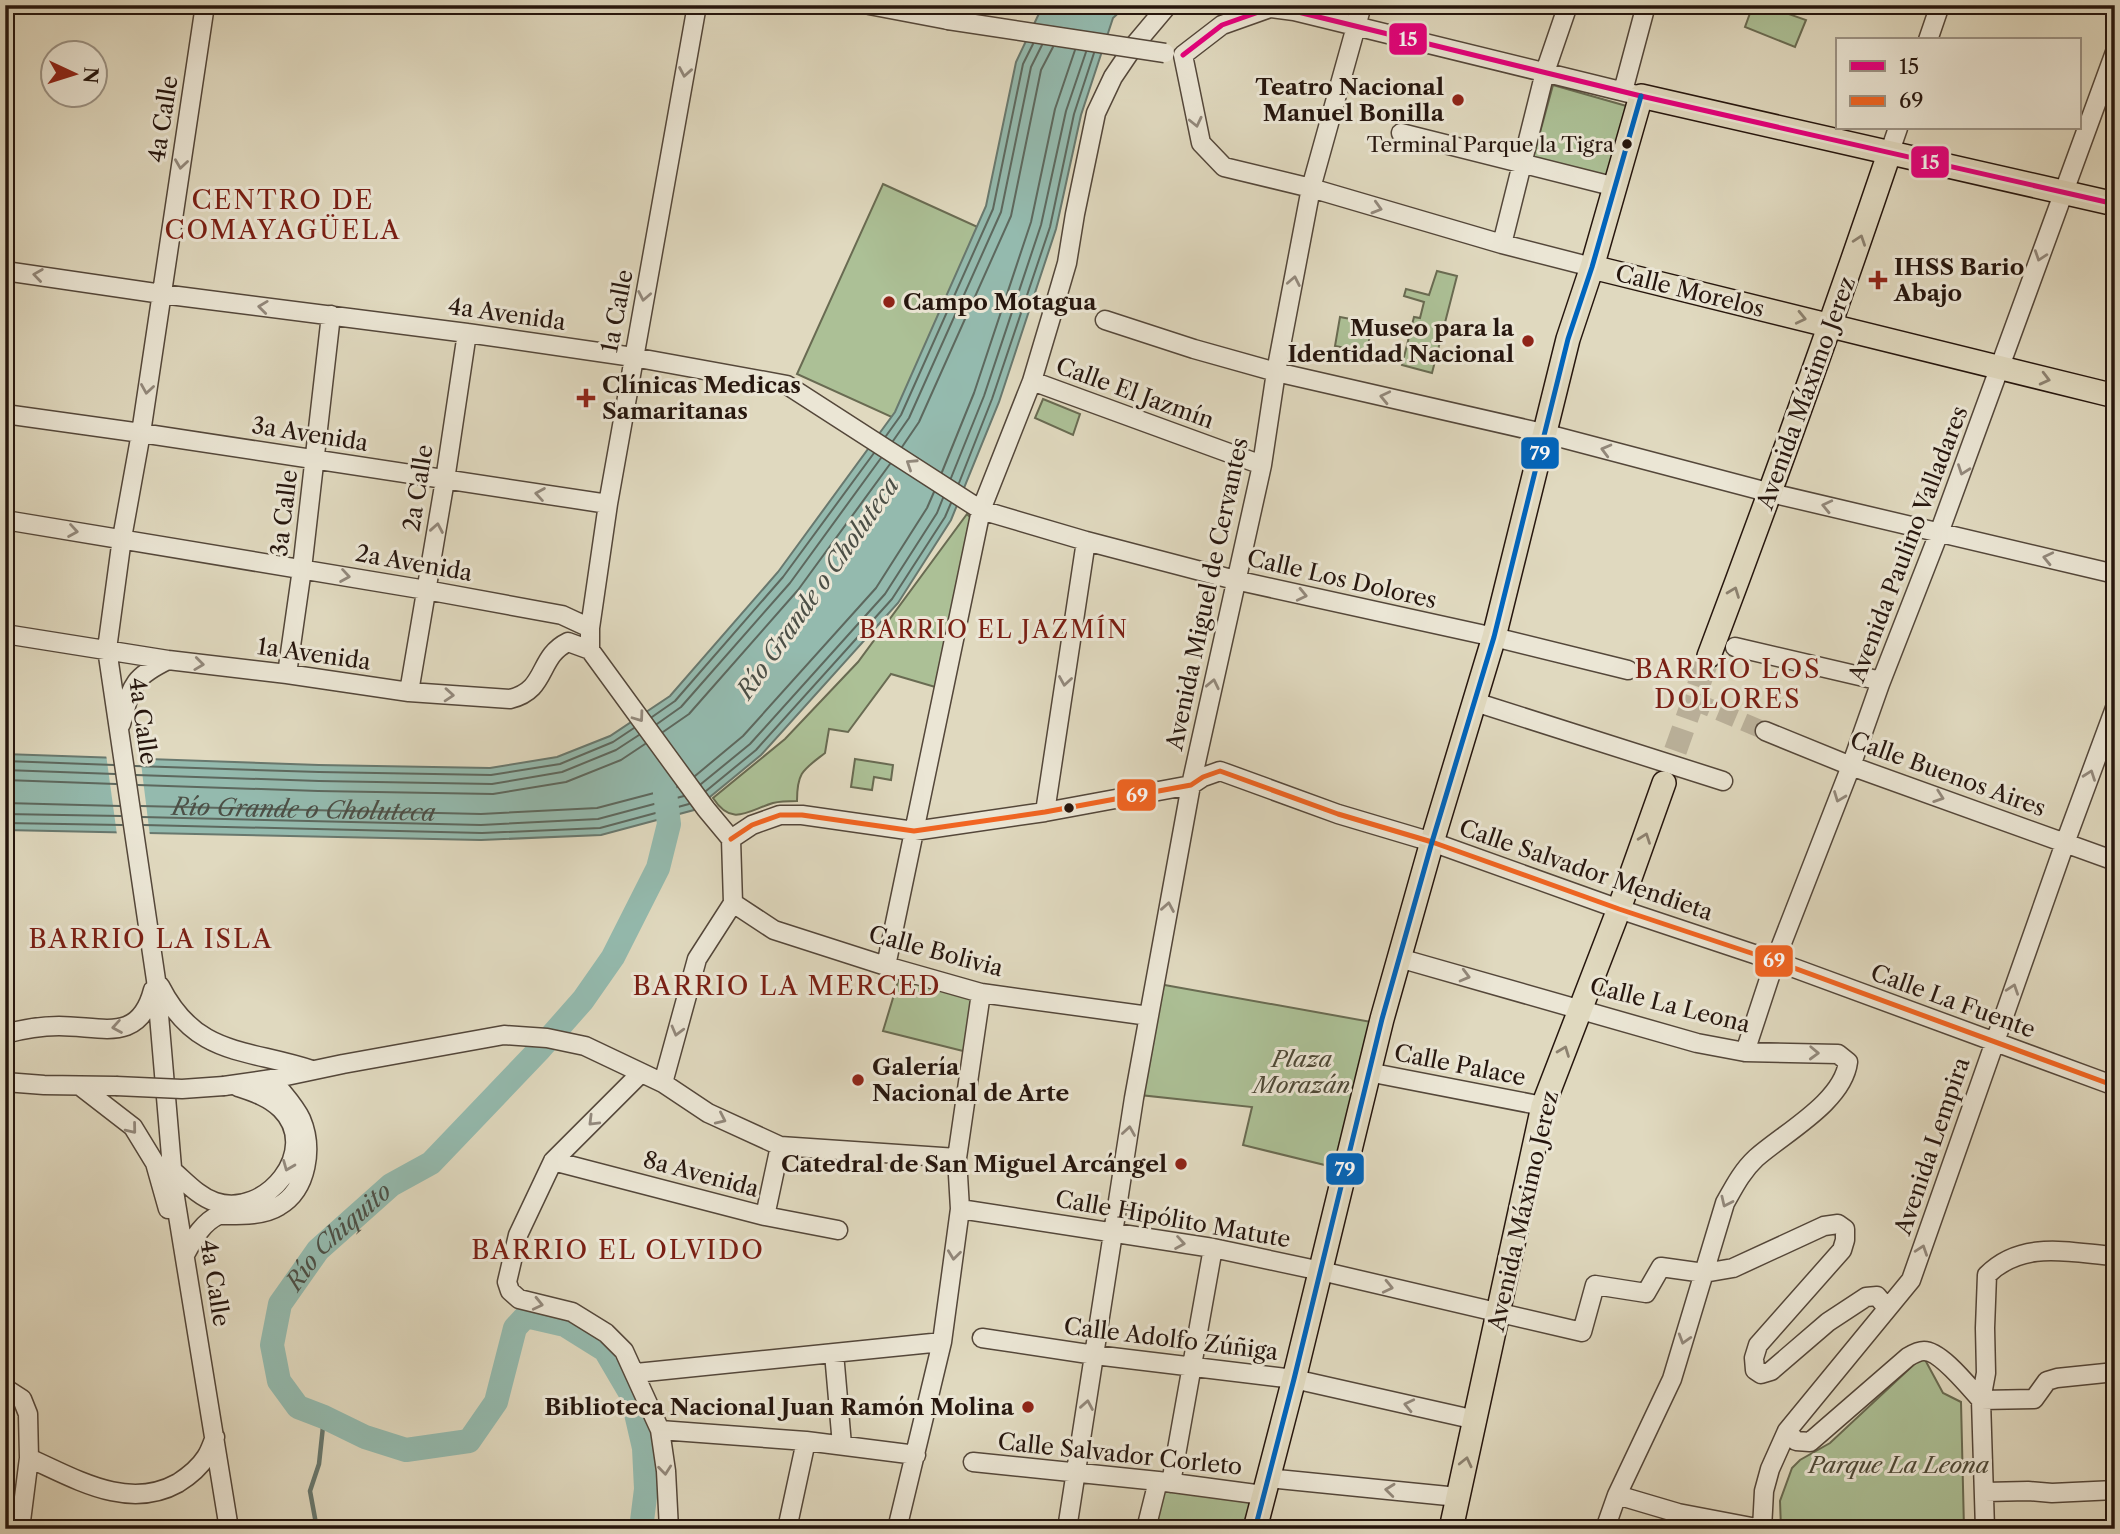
<svg xmlns="http://www.w3.org/2000/svg" width="2120" height="1534" viewBox="0 0 2120 1534" font-family="'Libre Caslon Text',serif">
  <rect width="100%" height="100%" fill="#e0d9bf"/>
  <filter id="stains"><feTurbulence type="fractalNoise" baseFrequency=".00286" numOctaves="4"/><feColorMatrix values="0 0 0 0 .2 0 0 0 0 .09 0 0 0 0 .02 0 0 0 .5 -.17"/></filter>
  <radialGradient id="worn" r=".72"><stop offset=".6" stop-color="#630" stop-opacity="0"/><stop offset="1" stop-color="#630" stop-opacity=".3"/></radialGradient>
  <!-- green -->
  <path fill="#acc096" stroke="#696b52" stroke-width="2" d="M1753 5H1763L1806 20 1795 47 1745 27Z
    M1553 85 1630 107 1610 179 1533 158Z
    M883 184 982 229 896 419 797 374Z
    M1437 271 1457 276 1432 373 1402 365 1414 317 1420 318 1424 302 1404 296 1406 289 1429 295Z
    M1340 317 1372 323 1367 352 1335 346Z
    M1043 399 1080 414 1073 435 1035 418Z
    M967 514 974 521 942 689 891 674 848 732 829 729 825 753C803 770 797 772 797 801 789 801 781 801 773 803 747 811 732 827 713 798L785 739 858 662Z
    M855 759 893 765 891 780 874 777 872 790 851 787Z
    M900 975 975 997 967 1052 883 1031Z
    M1159 984 1377 1023 1341 1169 1243 1145 1252 1107 1140 1095Z
    M1923 1356 1943 1393 1961 1402 1964 1529H1781L1780 1501 1792 1468 1800 1460 1830 1443Z
    M1160 1487 1252 1503 1247 1529H1153Z"/>
  <!-- water -->
  <path fill="#94baae" stroke="#68786e" stroke-width="2" d="M1043 5H1127L1113 18 1081 115 1056 229 999 402 951 520 898 603 761 755 694 810 601 835 481 840 5 830V754L319 765 490 768 557 757 610 736 670 696 778 572 895 412 986 206 1016 62Z"/>
  <!-- pier -->
  <path fill="#e0d9bf" d="M106 754 140 755 150 836 117 835Z"/>
  <g fill="none" stroke-linecap="round" stroke-linejoin="round">
    <!-- shore -->
    <g stroke="#5d685e" stroke-width="2">
      <path d="M886 436 901 415 993 209 1023 64 1033 44"/>
      <path d="M893 441 909 418 1001 212 1031 67 1042 45"/>
      <path d="M902 447 919 422 1011 216 1041 70 1053 47"/>
      <path d="M942 472 974 393 1031 222 1055 109 1075 50"/>
      <path d="M951 478 984 396 1041 225 1066 111 1086 52"/>
      <path d="M959 483 992 399 1050 227 1074 114 1094 53"/>
      <path d="M652 717 675 701 783 577 874 453"/>
      <path d="M657 724 681 707 790 583 881 458"/>
      <path d="M663 732 689 714 798 590 890 464"/>
      <path d="M5 761 114 765"/>
      <path d="M135 766 319 772 491 775 560 764 613 742 634 728"/>
      <path d="M5 770 115 774"/>
      <path d="M136 775 319 781 492 784 562 772 616 750 639 735"/>
      <path d="M695 776 743 736 876 588 927 508 934 492"/>
      <path d="M5 780 116 784"/>
      <path d="M701 784 750 744 885 594 937 513 943 498"/>
      <path d="M138 785 318 791 493 794 566 782 621 760 645 744"/>
      <path d="M706 791 756 750 892 599 945 517 951 503"/>
      <path d="M5 803 120 806"/>
      <path id="s1" d="M141 806 481 814 597 808 677 787"/>
      <path d="M5 814 121 816"/>
      <path d="M142 817 481 825 598 819 684 796"/>
      <path d="M5 823 122 825"/>
      <path d="M144 825 482 833 600 828 689 804"/>
    </g>
    <!-- stream -->
    <path stroke="#68786e" stroke-width="4.5" d="M317 1529 310 1491 319 1464 324 1417"/>
    <!-- river -->
    <path stroke="#94baae" stroke-width="24" id="s2" d="M641 1529 646 1489 644 1448 632 1396 605 1350 565 1325 526 1316 515 1328 496 1402 469 1441 406 1450 365 1437 324 1417 298 1407 279 1381 272 1345 280 1304 318 1250 391 1185 431 1163 538 1051 583 1000 613 957 658 868 669 824 664 785"/>
    <!-- minor-tunnel -->
    <path stroke="#bbb29c" stroke-width="18" stroke-dasharray="18 9" stroke-linecap="butt" d="M1694 701 1765 731"/>
    <!-- major-tunnel -->
    <path stroke="#bbb29c" stroke-width="23" stroke-dasharray="23 11" stroke-linecap="butt" d="M1664 783 1709 656"/>
    <!-- minor casing -->
    <g stroke="#54473a" stroke-width="21">
      <path id="minor" d="M205 5 141 433 122 538 107 649 156 980 174 1191 229 1529
        M697 5 608 504 590 628V650L706 809 731 839 733 903 774 930 886 966 981 993 1149 1016
        M869 5 948 20
        M1928 40 1940 5
        M1183 55 1201 143 1224 167 1311 188 1502 244 1592 267
        M1183 55 1222 25 1270 8 1294 11 1641 96
        M1623 91 1646 5
        M1401 133 1616 187
        M1889 154 1898 128
        M1502 244 1545 72 1568 5
        M5 271 162 294 467 333 633 357 787 385 981 510 1086 541 1235 580 1494 637 1628 670
        M1105 320 1194 349 1276 372 1543 433 1771 493 2115 574
        M1032 381 1262 465
        M5 414 141 433 608 504
        M5 520 426 590 562 615 590 628
        M5 634 168 660 287 674 409 692 510 699C548 690 537 657 568 642L590 650
        M1735 647 1881 681
        M287 674 302 569 331 315
        M409 692 445 480 467 333
        M1475 702 1723 781
        M121 724C132 686 131 678 168 660
        M1765 731 1851 766 2115 861
        M1045 812 1086 541
        M731 839 752 825 780 815H802L914 831 1045 812 1191 785 1203 777 1220 771 1338 814 1432 842 1619 909 1775 961 2115 1086
        M1399 958 1697 1043 1745 1052 1838 1054 1848 1062C1843 1102 1784 1133 1756 1158 1742 1171 1734 1187 1725 1203L1672 1379 1617 1495 1605 1529
        M886 966 981 510 1032 381 1055 304 1067 263 1075 214 1096 113 1113 77 1136 43 1168 5
        M160 986C196 1057 245 1048 312 1070
        M5 1034C23 1029 41 1026 59 1026 102 1026 139 1044 153 990
        M1745 1052 1775 961 1851 766 1880 684 1939 533 2115 52
        M1368 1072 1543 1106
        M641 1073 553 1161 518 1235 507 1282 510 1291 519 1299 572 1312 606 1333 624 1351 660 1430 666 1471 669 1529
        M5 1082 44 1085 116 1086
        M663 1083 697 959 733 903
        M80 1086 133 1127 155 1163 168 1209
        M224 1086 272 1079 343 1064 504 1035 547 1038 585 1046 663 1083 708 1113 780 1146 957 1158
        M553 1161 765 1216 838 1230
        M172 1170C186 1182 198 1196 215 1202 266 1219 322 1150 281 1109 269 1097 253 1092 238 1087
        M960 1209 1213 1248 1321 1271 1582 1332 1595 1285 1646 1293 1661 1267 1704 1273 1733 1268 1824 1226 1838 1224 1845 1229V1240L1842 1250 1758 1345 1754 1358 1755 1370 1761 1374 1771 1371 1828 1322 1866 1297 1877 1296 1887 1308
        M221 1215C239 1215 263 1216 279 1206 308 1189 313 1147 301 1119 294 1104 281 1092 272 1079
        M765 1216 780 1146
        M186 1253C194 1238 203 1222 219 1215
        M2115 1256C2071 1253 2023 1239 1987 1275L1985 1328 1986 1373 1981 1400 2034 1399 2047 1381 2057 1378 2115 1372
        M982 1338 1095 1355 1294 1379 1476 1420
        M834 1353 842 1445
        M636 1373 942 1342
        M5 1388 22 1399 28 1414 29 1458 20 1529
        M660 1430 806 1441 916 1455
        M1787 1431 1796 1441 1810 1442 1908 1357C1913 1354 1918 1351 1924 1351 1941 1351 1969 1387 1981 1400L1985 1529
        M29 1458C76 1479 128 1511 178 1483 189 1476 199 1468 206 1457 210 1451 212 1444 215 1437
        M973 1462 1158 1481 1263 1495
        M1267 1478 1458 1497
        M1171 1483 1213 1248
        M1985 1492 2028 1491 2052 1493 2115 1490
        M1617 1495 1678 1513 1762 1529 1764 1491 1770 1469 1787 1431 1911 1280 2065 843 2115 708
        M787 1529 806 1441
        M897 1529 942 1342 960 1209 957 1158 981 993
        M1067 1529 1134 1098 1191 785 1262 465 1276 372 1311 188 1362 5
        M1146 1529 1158 1481"/>
    </g>
    <!-- major casing -->
    <g stroke="#26160e" stroke-width="26">
      <path id="major" d="M1592 267 2115 396
        M1709 656C1772 489 1832 322 1889 154
        M1255 1529 1294 1379 1382 1019 1432 842 1494 637 1568 339 1592 267 1641 96 2115 204
        M1451 1529 1543 1106 1619 909 1664 783"/>
    </g>
    <!-- minor -->
    <use href="#minor" stroke="#ebe6d5" stroke-width="18"/>
    <!-- major -->
    <use href="#major" stroke="#e0d9bf" stroke-width="23"/>
    <!-- minor-bridge casing -->
    <g stroke="#54473a" stroke-width="21" stroke-linecap="butt">
      <path id="minor-bridge" d="M948 20 1165 53
        M116 1086 182 1089 224 1086"/>
    </g>
    <!-- minor-bridge -->
    <use href="#minor-bridge" stroke="#ebe6d5" stroke-width="18"/>
    <!-- bus-1 casing -->
    <g stroke="#ebe6d5" stroke-width="10">
      <path id="bus-1" d="M1183 55 1222 25 1270 8 1294 11 1641 96 2115 204"/>
    </g>
    <!-- bus-2 casing -->
    <g stroke="#ebe6d5" stroke-width="10">
      <path id="bus-2" d="M731 839 752 825 780 815H802L914 831 1045 812 1191 785 1203 777 1220 771 1338 814 1432 842 1619 909 1775 961 2115 1086"/>
    </g>
    <!-- bus-3 casing -->
    <g stroke="#ebe6d5" stroke-width="10">
      <path id="bus-3" d="M1255 1529 1294 1379 1382 1019 1432 842 1494 637 1568 339 1592 267 1641 96"/>
    </g>
    <!-- bus-1 -->
    <use href="#bus-1" stroke="#e5007d" stroke-width="5"/>
    <!-- bus-2 -->
    <use href="#bus-2" stroke="#f26522" stroke-width="5"/>
    <!-- bus-3 -->
    <use href="#bus-3" stroke="#0065bd" stroke-width="5"/>
  </g>
  <!-- one-way arrows -->
  <defs><path id="oneway-chevron" d="M-2-3.5L2.5 0L-2 3.5" fill="none" stroke-width="1.6" stroke-linecap="round" stroke-linejoin="round" transform="scale(1.75)"/></defs>
  <g stroke="#92887b">
    <use href="#oneway-chevron" transform="translate(685 72) rotate(100)"/>
    <use href="#oneway-chevron" transform="translate(1196 122) rotate(77)"/>
    <use href="#oneway-chevron" transform="translate(181 164) rotate(98)"/>
    <use href="#oneway-chevron" transform="translate(1377 208) rotate(16)"/>
    <use href="#oneway-chevron" transform="translate(2040 256) rotate(109)"/>
    <use href="#oneway-chevron" transform="translate(38 275) rotate(-172)"/>
    <use href="#oneway-chevron" transform="translate(1294 281) rotate(-79)"/>
    <use href="#oneway-chevron" transform="translate(644 296) rotate(101)"/>
    <use href="#oneway-chevron" transform="translate(263 307) rotate(-173)"/>
    <use href="#oneway-chevron" transform="translate(147 389) rotate(99)"/>
    <use href="#oneway-chevron" transform="translate(1385 397) rotate(-167)"/>
    <use href="#oneway-chevron" transform="translate(1606 450) rotate(-165)"/>
    <use href="#oneway-chevron" transform="translate(911 464) rotate(-147)"/>
    <use href="#oneway-chevron" transform="translate(1963 470) rotate(110)"/>
    <use href="#oneway-chevron" transform="translate(540 494) rotate(-171)"/>
    <use href="#oneway-chevron" transform="translate(1827 506) rotate(-167)"/>
    <use href="#oneway-chevron" transform="translate(437 528) rotate(-80)"/>
    <use href="#oneway-chevron" transform="translate(73 531) rotate(9)"/>
    <use href="#oneway-chevron" transform="translate(2048 558) rotate(-167)"/>
    <use href="#oneway-chevron" transform="translate(345 576) rotate(9)"/>
    <use href="#oneway-chevron" transform="translate(1302 595) rotate(13)"/>
    <use href="#oneway-chevron" transform="translate(199 664) rotate(7)"/>
    <use href="#oneway-chevron" transform="translate(1065 681) rotate(99)"/>
    <use href="#oneway-chevron" transform="translate(1213 684) rotate(-78)"/>
    <use href="#oneway-chevron" transform="translate(449 695) rotate(4)"/>
    <use href="#oneway-chevron" transform="translate(639 717) rotate(54)"/>
    <use href="#oneway-chevron" transform="translate(2090 775) rotate(-70)"/>
    <use href="#oneway-chevron" transform="translate(1839 797) rotate(111)"/>
    <use href="#oneway-chevron" transform="translate(1939 797) rotate(19)"/>
    <use href="#oneway-chevron" transform="translate(1168 907) rotate(-80)"/>
    <use href="#oneway-chevron" transform="translate(1465 976) rotate(15)"/>
    <use href="#oneway-chevron" transform="translate(2013 989) rotate(-71)"/>
    <use href="#oneway-chevron" transform="translate(117 1027) rotate(170)"/>
    <use href="#oneway-chevron" transform="translate(677 1031) rotate(105)"/>
    <use href="#oneway-chevron" transform="translate(1814 1053) rotate(2)"/>
    <use href="#oneway-chevron" transform="translate(721 1119) rotate(25)"/>
    <use href="#oneway-chevron" transform="translate(593 1121) rotate(135)"/>
    <use href="#oneway-chevron" transform="translate(132 1129) rotate(51)"/>
    <use href="#oneway-chevron" transform="translate(1129 1131) rotate(-81)"/>
    <use href="#oneway-chevron" transform="translate(288 1166) rotate(112)"/>
    <use href="#oneway-chevron" transform="translate(1726 1202) rotate(115)"/>
    <use href="#oneway-chevron" transform="translate(1180 1243) rotate(9)"/>
    <use href="#oneway-chevron" transform="translate(1922 1250) rotate(-71)"/>
    <use href="#oneway-chevron" transform="translate(954 1255) rotate(97)"/>
    <use href="#oneway-chevron" transform="translate(1388 1287) rotate(13)"/>
    <use href="#oneway-chevron" transform="translate(538 1304) rotate(13)"/>
    <use href="#oneway-chevron" transform="translate(1684 1339) rotate(107)"/>
    <use href="#oneway-chevron" transform="translate(1087 1405) rotate(-80)"/>
    <use href="#oneway-chevron" transform="translate(1409 1405) rotate(-167)"/>
    <use href="#oneway-chevron" transform="translate(665 1470) rotate(84)"/>
    <use href="#oneway-chevron" transform="translate(1390 1490) rotate(-174)"/>
  </g>
  <g stroke="#8c816f">
    <use href="#oneway-chevron" transform="translate(1860 240) rotate(-71)"/>
    <use href="#oneway-chevron" transform="translate(1801 318) rotate(13)"/>
    <use href="#oneway-chevron" transform="translate(2045 379) rotate(14)"/>
    <use href="#oneway-chevron" transform="translate(1734 592) rotate(-69)"/>
    <use href="#oneway-chevron" transform="translate(1645 838) rotate(-70)"/>
    <use href="#oneway-chevron" transform="translate(1564 1051) rotate(-69)"/>
    <use href="#oneway-chevron" transform="translate(1466 1462) rotate(-77)"/>
  </g>
  <!-- markers -->
  <g fill="#8f2418" stroke="#ebe6d5" stroke-width="2.5">
    <circle cx="1458" cy="100" r="7"/>
    <path d="M1874.5 269.5h7v7h7v7h-7v7h-7v-7h-7v-7h7z"/>
    <circle cx="889" cy="302" r="7"/>
    <circle cx="1528" cy="341" r="7"/>
    <path d="M582.5 387.5h7v7h7v7h-7v7h-7v-7h-7v-7h7z"/>
    <circle cx="858" cy="1080" r="7"/>
    <circle cx="1181" cy="1164" r="7"/>
    <circle cx="1028" cy="1407" r="7"/>
  </g>
  <g fill="#26160e" stroke="#ebe6d5" stroke-width="2.5">
    <circle cx="1627" cy="144" r="6"/>
    <circle cx="1069" cy="808" r="6"/>
  </g>
  <g text-anchor="middle" stroke-width="6" stroke-linejoin="round" paint-order="stroke">
    <!-- bus labels -->
    <g font-size="21" fill="#26160e" stroke="#ebe6d5" text-anchor="end">
      <text x="1614" y="152">Terminal Parque la Tigra</text>
    </g>
    <!-- poi labels -->
    <g font-size="23" font-weight="bold" fill="#26160e" stroke="#ebe6d5" text-anchor="end">
      <text x="1444" y="95">Teatro Nacional<tspan x="1444" dy="26">Manuel Bonilla</tspan></text>
      <text x="1894" y="275" text-anchor="start">IHSS Bario<tspan x="1894" dy="26">Abajo</tspan></text>
      <text x="903" y="310" text-anchor="start">Campo Motagua</text>
      <text x="1514" y="336">Museo para la<tspan x="1514" dy="26">Identidad Nacional</tspan></text>
      <text x="602" y="393" text-anchor="start">Clínicas Medicas<tspan x="602" dy="26">Samaritanas</tspan></text>
      <text x="872" y="1075" text-anchor="start">Galería<tspan x="872" dy="26">Nacional de Arte</tspan></text>
      <text x="1167" y="1172">Catedral de San Miguel Arcángel</text>
      <text x="1014" y="1415">Biblioteca Nacional Juan Ramón Molina</text>
    </g>
    <!-- street labels -->
    <g font-size="23" fill="#26160e" stroke="#ebe6d5">
      <text transform="translate(163 119) rotate(-81)" y="8">4a Calle</text>
      <text transform="translate(1690 291) rotate(14)" y="8">Calle Morelos</text>
      <text transform="translate(617 311) rotate(-79)" y="8">1a Calle</text>
      <text transform="translate(507 314) rotate(8)" y="8">4a Avenida</text>
      <text transform="translate(1135 393) rotate(20)" y="8">Calle El Jazmín</text>
      <text transform="translate(1806 393) rotate(-70)" y="8">Avenida Máximo Jerez</text>
      <text transform="translate(310 434) rotate(9)" y="8">3a Avenida</text>
      <text transform="translate(418 488) rotate(-81)" y="8">2a Calle</text>
      <text transform="translate(284 513) rotate(-83)" y="8">3a Calle</text>
      <text transform="translate(1908 544) rotate(-69)" y="8">Avenida Paulino Valladares</text>
      <text transform="translate(414 563) rotate(10)" y="8">2a Avenida</text>
      <text transform="translate(1342 579) rotate(13)" y="8">Calle Los Dolores</text>
      <text transform="translate(1207 594) rotate(-78)" y="8">Avenida Miguel de Cervantes</text>
      <text transform="translate(314 654) rotate(8)" y="8">1a Avenida</text>
      <text transform="translate(143 721) rotate(82)" y="8">4a Calle</text>
      <text transform="translate(1948 774) rotate(20)" y="8">Calle Buenos Aires</text>
      <text transform="translate(1586 870) rotate(19)" y="8">Calle Salvador Mendieta</text>
      <text transform="translate(936 951) rotate(15)" y="8">Calle Bolivia</text>
      <text transform="translate(1953 1001) rotate(20)" y="8">Calle La Fuente</text>
      <text transform="translate(1670 1005) rotate(14)" y="8">Calle La Leona</text>
      <text transform="translate(1460 1065) rotate(11)" y="8">Calle Palace</text>
      <text transform="translate(1932 1146) rotate(-71)" y="8">Avenida Lempira</text>
      <text transform="translate(701 1174) rotate(15)" y="8">8a Avenida</text>
      <text transform="translate(1523 1211) rotate(-77)" y="8">Avenida Máximo Jerez</text>
      <text transform="translate(1173 1219) rotate(10)" y="8">Calle Hipólito Matute</text>
      <text transform="translate(215 1283) rotate(81)" y="8">4a Calle</text>
      <text transform="translate(1171 1339) rotate(7)" y="8">Calle Adolfo Zúñiga</text>
      <text transform="translate(1120 1454) rotate(6)" y="8">Calle Salvador Corleto</text>
    </g>
    <!-- park labels -->
    <g font-size="23" font-style="italic" fill="#4e4937" stroke="#ebe6d5">
      <text x="1302" y="1067">Plaza<tspan x="1302" dy="26">Morazán</tspan></text>
      <text x="1899" y="1473">Parque La Leona</text>
    </g>
    <!-- water labels -->
    <g font-size="24" font-style="italic" fill="#4c4f46" stroke="#ebe6d5">
      <text transform="translate(818 588) rotate(-55)" y="8">Río Grande o Choluteca</text>
      <text dy="8" stroke="none"><textPath href="#s1" startOffset="163">Río Grande o Choluteca</textPath></text>
      <text dy="8" stroke="none"><textPath href="#s2" startOffset="796">Río Chiquito</textPath></text>
    </g>
    <!-- neighbourhood labels -->
    <g font-size="24" letter-spacing="2" fill="#7a1f14" stroke="#ebe6d5">
      <text x="994" y="638">BARRIO EL JAZMÍN</text>
    </g>
    <!-- quarter labels -->
    <g font-size="26" letter-spacing="2" fill="#7a1f14" stroke="#ebe6d5">
      <text x="283" y="209">CENTRO DE<tspan x="283" dy="30">COMAYAGÜELA</tspan></text>
      <text x="1728" y="678">BARRIO LOS<tspan x="1728" dy="30">DOLORES</tspan></text>
      <text x="151" y="948">BARRIO LA ISLA</text>
      <text x="787" y="995">BARRIO LA MERCED</text>
      <text x="618" y="1259">BARRIO EL OLVIDO</text>
    </g>
  </g>
  <g stroke="#ebe6d5" stroke-width="2.5">
    <rect x="1388" y="22" width="40" height="34" rx="7" fill="#e5007d"/>
    <rect x="1910" y="145" width="40" height="34" rx="7" fill="#e5007d"/>
    <rect x="1520" y="436" width="40" height="34" rx="7" fill="#0065bd"/>
    <rect x="1116" y="778" width="41" height="34" rx="7" fill="#f26522"/>
    <rect x="1754" y="944" width="40" height="34" rx="7" fill="#f26522"/>
    <rect x="1325" y="1152" width="40" height="34" rx="7" fill="#0065bd"/>
  </g>
  <g font-size="19" text-anchor="middle" font-weight="bold" fill="#fff">
    <text x="1408" y="46">15</text>
    <text x="1930" y="169">15</text>
    <text x="1540" y="460">79</text>
    <text x="1137" y="802">69</text>
    <text x="1774" y="967">69</text>
    <text x="1345" y="1176">79</text>
  </g>
  <!-- margin -->
  <rect width="2120" height="1534" fill="none" stroke="#e0d9bf" stroke-width="28"/>
  <rect x="7" y="7" width="2106" height="1520" fill="none" stroke="#26160e" stroke-width="3.5"/>
  <rect x="14" y="14" width="2092" height="1506" fill="none" stroke="#26160e" stroke-width="2"/>
  <!-- legend -->
  <rect x="1836" y="38" width="245" height="91" fill="#ebe6d5" stroke="#9c9385" stroke-width="2"/>
  <rect x="1850" y="61" width="35" height="10" fill="#e5007d" stroke="#9c9385" stroke-width="2"/>
  <text x="1899" y="74" font-size="21" fill="#26160e">15</text>
  <rect x="1850" y="96" width="35" height="10" fill="#f26522" stroke="#9c9385" stroke-width="2"/>
  <text x="1899" y="108" font-size="21" fill="#26160e">69</text>
  <!-- north arrow -->
  <g transform="translate(74 74) rotate(94)"><circle r="33" fill="#ebe6d5" stroke="#9c9385" stroke-width="2"/>
  <path d="M0-5L12 26L0 18L-12 26Z" fill="#8f2418"/>
  <text y="-10" font-size="19" font-weight="bold" text-anchor="middle" fill="#26160e">N</text>
  </g>
  <rect width="100%" height="100%" filter="url(#stains)"/>
  <rect width="100%" height="100%" fill="url(#worn)"/>
</svg>
